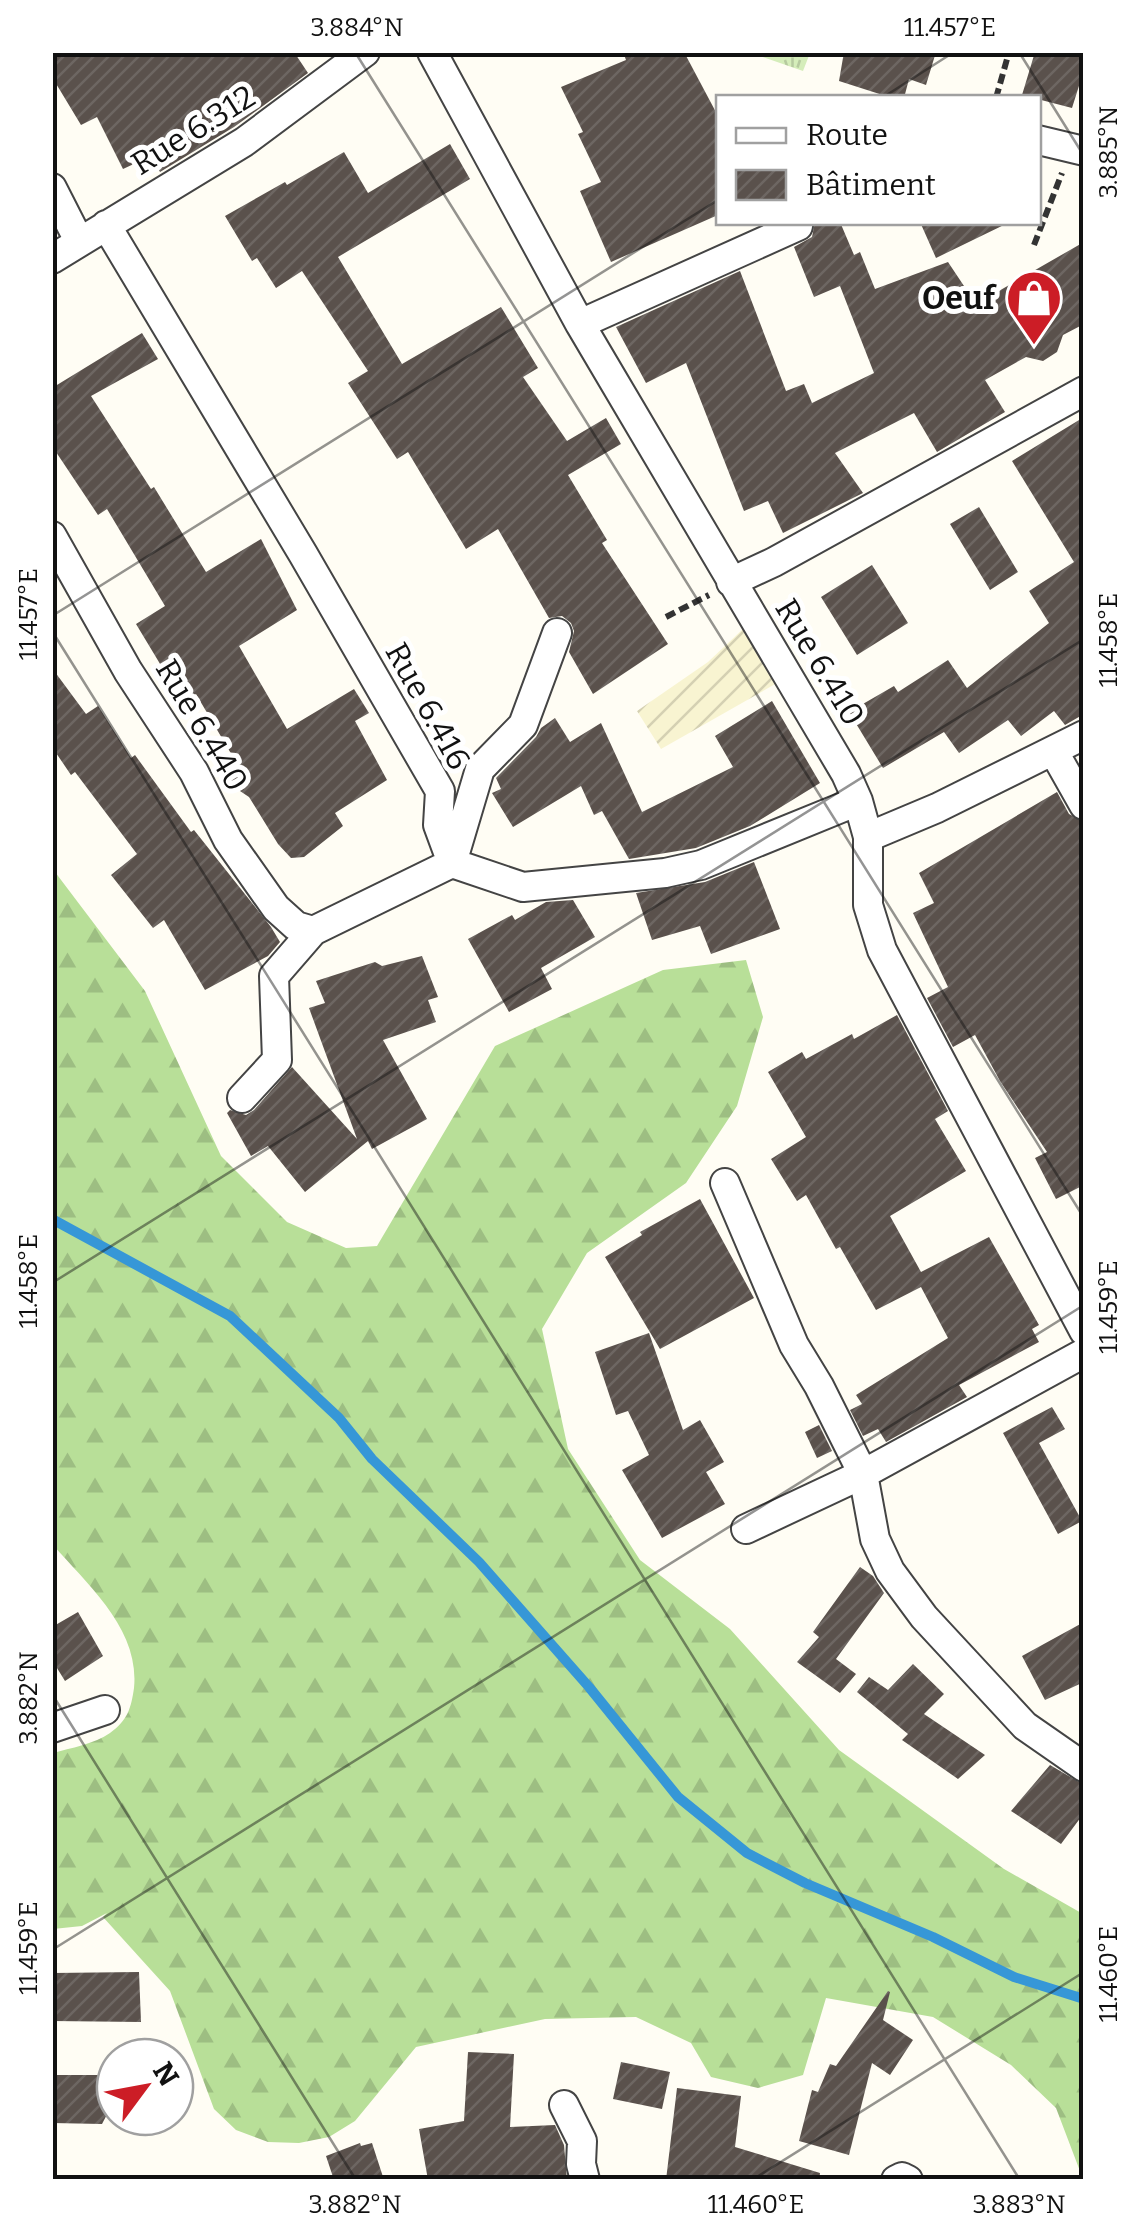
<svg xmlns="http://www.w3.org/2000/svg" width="1136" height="2232" viewBox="0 0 1136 2232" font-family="Bitter,serif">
  <defs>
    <pattern id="farmland-furrows" width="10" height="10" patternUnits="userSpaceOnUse" patternTransform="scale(2.5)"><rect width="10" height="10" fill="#f8f4d1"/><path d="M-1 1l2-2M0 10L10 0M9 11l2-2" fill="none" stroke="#d4d0b2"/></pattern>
    <pattern id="grass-tufts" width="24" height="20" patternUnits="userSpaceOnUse" patternTransform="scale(2.5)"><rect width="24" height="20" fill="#d5edba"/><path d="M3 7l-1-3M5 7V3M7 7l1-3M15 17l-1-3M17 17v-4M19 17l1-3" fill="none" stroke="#b6ca9f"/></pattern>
    <pattern id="forest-firs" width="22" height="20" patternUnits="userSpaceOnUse" patternTransform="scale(2.5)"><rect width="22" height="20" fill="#b8df98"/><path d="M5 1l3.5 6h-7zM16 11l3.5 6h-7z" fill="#9dbe82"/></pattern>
    <pattern id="building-hatch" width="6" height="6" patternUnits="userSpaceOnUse" patternTransform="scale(2.5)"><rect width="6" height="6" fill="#5a514c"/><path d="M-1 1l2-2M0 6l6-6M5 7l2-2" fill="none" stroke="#6d6662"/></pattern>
  </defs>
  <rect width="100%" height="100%" fill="#fffdf4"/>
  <!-- farmland -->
  <path fill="url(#farmland-furrows)" d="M744 628 777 683 661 749 637 711 708 662Z"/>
  <!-- grass -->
  <path fill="url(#grass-tufts)" d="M751 53 810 52V53L803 71Z"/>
  <!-- forest -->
  <path fill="url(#forest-firs)" d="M52 868 145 991 221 1156 287 1222 346 1248 377 1246 495 1046 663 970 746 960 763 1017 737 1106 686 1183 587 1253 542 1329 568 1449 640 1560 730 1629 839 1750 1004 1869 1083 1914V2179L1056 2108 1011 2065 933 2017 826 1998 803 2075 758 2088 711 2077 691 2043 636 2017 545 2019 416 2047 355 2121 329 2137 299 2143 268 2142 236 2130 214 2109 170 1991 103 1917 107 1913 82 1926 53 1929V1753C70 1748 95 1744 110 1733 128 1720 131 1708 134 1688 140 1629 87 1584 53 1545Z"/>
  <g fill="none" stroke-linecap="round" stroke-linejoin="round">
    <!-- stream -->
    <path stroke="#3697d7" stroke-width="10" d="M52 1219 230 1316 339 1418 372 1459 479 1562 589 1687 678 1797 747 1853 805 1883 933 1937 1014 1977 1084 1999"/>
  </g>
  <!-- building -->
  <path fill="url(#building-hatch)" d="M52 52H294L308 73 234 127 160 172 151 156 123 169 97 117 81 125 52 77Z
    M623 52H684L718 116V215L611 262 580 191 601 182 578 134 583 132 561 87 626 60Z
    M844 52H936L926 85 909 79 904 98H892L839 81Z
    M1035 52H1084V70L1072 108 1022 95Z
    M450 144 470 179 338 257 402 364 501 307 538 368 523 377 567 441 606 418 621 444 568 475 607 540 602 543 668 644 593 694 569 652 574 631 571 623 562 616 549 618 498 529 466 549 408 452 397 459 348 383 368 371 302 271 276 288 257 258 252 261 225 216 285 182 287 185 344 152 368 193Z
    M815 222H840L854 255 860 252 875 289 948 262 976 304 1084 242V324L1063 335 1057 352 1043 361 1026 357 985 380 1005 412 937 452 914 413 835 453 863 493 783 533 768 501 744 511 686 363 646 383 616 327 740 271 786 391 804 384 812 403 874 373 840 286 814 297 794 247 812 237Z
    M920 222H1010L936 258Z
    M142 333 158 359 91 396 151 489 154 487 206 572 261 539 297 610 239 646 287 729 354 689 369 713 355 721 387 780 335 813 343 826 304 857 291 858 278 844 249 797 234 787 223 769 236 762 196 694 183 702 136 624 165 606 107 509 98 515 52 446V388Z
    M1084 417V714L1065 725 1054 711 1021 736 1008 720 959 753 944 732 883 768 849 712 894 686 898 692 948 660 967 688 1049 623 1029 591 1074 562 1012 461Z
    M979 507 1018 572 990 590 950 524Z
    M872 565 908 623 857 655 821 597Z
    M52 668 86 714 98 706 131 758 135 755 191 832 194 830 271 927 280 942 268 956 205 990 164 920 153 928 111 875 137 854 75 772 71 775 52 747Z
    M772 701 820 783 750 826 696 848 629 859 602 811 594 815 581 786 513 827 492 793 501 789 496 778 536 737 541 728 555 718 570 742 601 723 642 812 733 767 715 736Z
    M1057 792 1069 814 1084 822V1185L1056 1199 1035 1158 1047 1152 1000 1081 975 1035 953 1047 927 998 948 987 913 913 934 903 919 873Z
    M754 862 780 929 711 954 700 926 652 940 636 893 705 882Z
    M573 900 595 937 541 968 552 989 509 1012 468 939 512 915 515 920 546 902Z
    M422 956 438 997 428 1000 436 1022 383 1040 427 1119 372 1149 368 1141 305 1192 268 1146 251 1156 227 1113 230 1110 246 1115 254 1110 292 1067 357 1139 309 1008 325 1003 316 981 375 962 382 966Z
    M897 1015 948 1111 935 1119 966 1171 890 1216 921 1272 989 1237 1039 1325 1032 1329 1039 1342 959 1385 967 1397 886 1442 878 1429 863 1436 850 1410 862 1404 856 1395 948 1338 921 1287 876 1310 840 1247 836 1249 806 1195 797 1201 771 1159 806 1137 768 1072 802 1052 806 1059 852 1034 854 1039Z
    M700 1199 754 1298 660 1349 605 1257 642 1235 640 1232Z
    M649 1333 683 1430 700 1420 724 1462 706 1472 725 1504 662 1538 622 1470 649 1455 628 1411 616 1415 595 1352Z
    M1052 1407 1065 1429 1039 1443 1082 1521 1058 1534 1003 1433Z
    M819 1425 832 1451 817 1458 805 1432Z
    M860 1567 873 1576 884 1593 836 1659 856 1674 840 1693 797 1662 819 1637 813 1632Z
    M78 1612 103 1656 65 1681 52 1660V1627Z
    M1084 1622V1682L1045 1700 1022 1656Z
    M913 1664 944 1694 924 1714 985 1755 958 1779 902 1740 908 1734 857 1692 869 1677 888 1690Z
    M1050 1765 1084 1785V1813L1061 1844 1011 1811Z
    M139 1972 141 2022 52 2021V1973Z
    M888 1991 890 1992 883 2020 913 2040 890 2075 872 2063 849 2155 799 2141 812 2090 818 2092 830 2064 836 2066Z
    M468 2052 514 2054 510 2127 555 2125 564 2145 567 2180H428L419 2129 464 2121Z
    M621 2062 670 2072 662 2109 613 2099Z
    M52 2075H115V2099L102 2124 52 2123Z
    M677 2088 741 2096 735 2147 820 2173 819 2180H666Z
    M360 2143 361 2146 372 2143 384 2180H334L326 2156Z"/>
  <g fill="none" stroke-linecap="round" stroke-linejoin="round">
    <!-- minor casing -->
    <g stroke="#444" stroke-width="32">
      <path id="minor" d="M432 52 580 324 846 774 858 801 868 837V905L882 950 1084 1331
        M1038 140 1084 151
        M52 188 79 241
        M106 225 303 554 440 791 438 825 452 863 523 887 665 873 701 865 858 801
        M52 259 244 142 365 52
        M580 324 798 226
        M52 536 128 671 194 772 228 840 276 908 296 926 313 931
        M731 582 774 562 1084 391
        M1054 752 1084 805
        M868 837 937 808 1084 735
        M242 1098 277 1060 274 976 313 931 452 863 480 769 523 725 557 633
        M725 1183 794 1345 819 1386 863 1474 746 1529
        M1084 1353 863 1474 875 1539 890 1571 924 1617 1025 1726 1084 1767
        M52 1728 105 1710
        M564 2105 582 2141 581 2164 585 2180
        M896 2180 902 2177 908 2180"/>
    </g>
    <!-- path -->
    <path stroke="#333" stroke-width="6" stroke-dasharray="10 5" stroke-linecap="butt" d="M996 98 1009 52
      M1034 245 1062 173
      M666 617 709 595"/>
    <!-- minor -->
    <use href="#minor" stroke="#fff" stroke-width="28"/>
  </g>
  <!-- ticks -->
  <path fill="none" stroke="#111" stroke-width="2.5" stroke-opacity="0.45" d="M355 52 1084 1218M1019 52 1084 156M882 98 954 52M52 616 718 200M52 631 1020 2180M52 1283 1084 639M52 1694 356 2180M52 1950 1084 1305M752 2180 1084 1972"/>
  <!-- icons -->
  <defs>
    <g id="shop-pin" transform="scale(2.875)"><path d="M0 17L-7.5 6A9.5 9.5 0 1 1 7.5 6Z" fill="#cc1d26" stroke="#fff"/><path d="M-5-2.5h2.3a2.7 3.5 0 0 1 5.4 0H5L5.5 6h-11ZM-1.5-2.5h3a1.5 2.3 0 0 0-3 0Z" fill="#fff"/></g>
  </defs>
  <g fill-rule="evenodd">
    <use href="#shop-pin" x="1034" y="298"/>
  </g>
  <g text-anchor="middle" stroke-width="10" stroke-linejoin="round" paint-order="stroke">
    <!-- street labels -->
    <g font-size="32" fill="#111" stroke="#fff">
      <text transform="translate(193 130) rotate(-32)" y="11">Rue 6.312</text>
      <text transform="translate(820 662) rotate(59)" y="11">Rue 6.410</text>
      <text transform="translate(428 706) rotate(61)" y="11">Rue 6.416</text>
      <text transform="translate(202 725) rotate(59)" y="11">Rue 6.440</text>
    </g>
    <!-- poi labels -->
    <g font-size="32" font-weight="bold" fill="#111" stroke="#fff" text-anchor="end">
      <text x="995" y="309">Oeuf</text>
    </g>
  </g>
  <!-- border -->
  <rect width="1136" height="2232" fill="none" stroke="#ffffff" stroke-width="110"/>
  <!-- legend -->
  <rect x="716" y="95" width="325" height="130" fill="#ffffff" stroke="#a0a0a0" stroke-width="2.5"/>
  <rect x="736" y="128" width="50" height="15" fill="#ffffff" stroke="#a0a0a0" stroke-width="2.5"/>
  <text x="806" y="145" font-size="30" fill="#111111">Route</text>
  <rect x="736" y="170" width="50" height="30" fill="url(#building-hatch)" stroke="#a0a0a0" stroke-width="2.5"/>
  <text x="806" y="195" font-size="30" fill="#111111">Bâtiment</text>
  <!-- north arrow -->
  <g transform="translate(145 2087) rotate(58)"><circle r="48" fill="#ffffff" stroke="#a0a0a0" stroke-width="2.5"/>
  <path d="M0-8L18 38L0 25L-18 38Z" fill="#cc1d26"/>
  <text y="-15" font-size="28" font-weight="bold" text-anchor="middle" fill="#111111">N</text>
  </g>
  <rect x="55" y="55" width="1026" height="2122" fill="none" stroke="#111" stroke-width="4"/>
  <g font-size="25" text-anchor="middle" fill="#111">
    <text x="357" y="36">3.884°N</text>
    <text x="950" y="36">11.457°E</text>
    <text transform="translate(1108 152) rotate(-90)" y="9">3.885°N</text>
    <text transform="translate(28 614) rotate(-90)" y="9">11.457°E</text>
    <text transform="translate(1108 640) rotate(-90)" y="9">11.458°E</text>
    <text transform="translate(28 1281) rotate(-90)" y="9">11.458°E</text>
    <text transform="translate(1108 1307) rotate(-90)" y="9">11.459°E</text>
    <text transform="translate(28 1698) rotate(-90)" y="9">3.882°N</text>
    <text transform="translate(28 1948) rotate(-90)" y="9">11.459°E</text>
    <text transform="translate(1108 1974) rotate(-90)" y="9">11.460°E</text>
    <text x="355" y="2213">3.882°N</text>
    <text x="756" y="2213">11.460°E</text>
    <text x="1019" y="2213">3.883°N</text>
  </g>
</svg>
